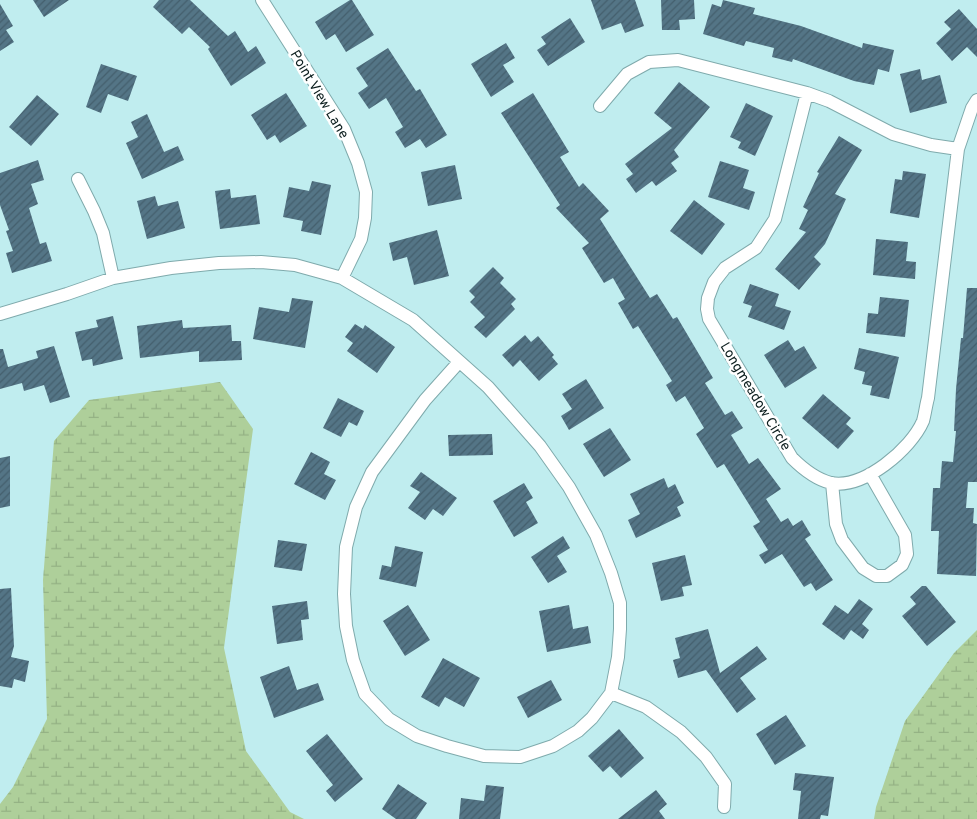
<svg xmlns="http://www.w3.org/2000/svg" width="977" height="819" viewBox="0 0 977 819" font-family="Overpass,sans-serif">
  <defs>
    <pattern id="wetland-marsh" width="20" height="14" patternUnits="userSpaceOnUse" patternTransform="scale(1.25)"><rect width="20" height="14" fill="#aecf9a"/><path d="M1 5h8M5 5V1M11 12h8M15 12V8" fill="none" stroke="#94b184"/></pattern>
    <pattern id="building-hatch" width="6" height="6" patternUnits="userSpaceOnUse" patternTransform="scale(1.25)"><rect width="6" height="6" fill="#547586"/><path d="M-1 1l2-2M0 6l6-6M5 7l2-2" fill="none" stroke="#445f6d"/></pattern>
  </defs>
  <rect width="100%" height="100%" fill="#c0edef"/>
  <!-- wetland -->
  <path fill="url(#wetland-marsh)" d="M220 382 253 429 224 648 246 751 290 812 304 819H0V804L13 787 47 719 43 580 54 441 89 400Z
    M977 630V819H874L876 807 905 721 954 653Z"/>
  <!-- building -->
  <path fill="url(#building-hatch)" d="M33 0H69L44 17Z
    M159 0H190L228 36 235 31 248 52 256 46 266 63 231 86 208 49 210 47 189 27 182 34 153 7Z
    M350 0H352L374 35 346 52 335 34 326 40 315 22Z
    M591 0H635L644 26 625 33 621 23 602 30Z
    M661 0H694L695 19 679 20 680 30H662Z
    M723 0 755 8 753 14 801 26 862 48 863 43 894 50 889 72 878 69 874 85 854 81 793 59 792 62 772 57 774 48 746 41 744 46 703 34 712 4 721 7Z
    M0 4 13 26 6 30 14 42 0 51Z
    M959 9 977 29V57L967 47 952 61 936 43 951 29 944 22Z
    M570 18 585 42 548 66 537 50 546 44 541 37Z
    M506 43 515 58 503 65 514 82 491 97 471 64Z
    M388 48 416 91 420 89 447 135 426 148 420 139 405 148 395 132 403 127 386 98 369 109 358 93 368 86 356 68Z
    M101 64 137 76 128 101 108 94 101 113 86 107Z
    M920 69 922 80 940 75 947 103 910 113 900 74Z
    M679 82 710 107 674 150 679 157 671 163 677 171 656 186 652 181 636 193 626 179 633 174 625 164 672 128 654 113Z
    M286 93 307 126 280 143 275 135 267 140 251 115Z
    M533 93 569 152 560 157 579 187 583 183 609 211 600 219 650 298 657 294 673 319 677 317 713 378 705 383 725 415 732 411 743 428 731 435 749 464 758 458 781 489 766 499 781 522 788 518 793 526 802 520 811 535 805 539 833 580 816 591 811 583 804 587 782 554 765 564 759 555 768 550 753 526 760 522 724 464 717 468 696 434 704 428 685 396 676 402 666 385 672 381 638 326 633 329 618 303 625 299 613 278 604 283 582 248 589 243 556 208 560 205 501 113Z
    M37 95 59 114 31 146 9 127Z
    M746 103 773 116 755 156 738 148 741 142 730 137Z
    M147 114 164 152 178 146 184 160 142 179 126 143 138 137 131 122Z
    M839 136 862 150 835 194 846 199 825 244 814 257 821 264 799 290 775 269 806 232 799 229 808 210 803 207 819 173 817 172Z
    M38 160 44 180 31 184 38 204 29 208 40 244 46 242 52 261 12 273 6 253 13 251 6 231 9 230 0 205V173Z
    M720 161 749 170 743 188 755 192 749 210 708 197Z
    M455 165 462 199 428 206 421 172Z
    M903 171 926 174 919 218 890 213 895 179 902 180Z
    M312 181 331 185 321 235 301 231 303 221 283 217 289 187 309 191Z
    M230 189 231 198 256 195 260 224 220 229 215 191Z
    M155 196 158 206 178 201 185 228 147 239 137 201Z
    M694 200 725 224 702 255 670 231Z
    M437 230 449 276 414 285 407 257 393 261 389 243Z
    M876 239 908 242 906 261 916 262 915 279 873 275Z
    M493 267 504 278 500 283 516 299 511 304 515 309 486 338 474 327 485 317 470 302 475 297 469 291Z
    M750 284 779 294 775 306 791 311 784 330 748 317 752 306 743 303Z
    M967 288H977V482H968L966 508H974L973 523 977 524 976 576 937 574 939 531H931L933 488H940L942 461 953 462 956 431H954L956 389 961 338H963Z
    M880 297 909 300 905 337 866 333 868 313 878 314Z
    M292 298 313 301 305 348 253 339 259 307 289 312Z
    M113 316 123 359 93 366 92 359 82 361 75 332 98 327 96 320Z
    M182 320 183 328 231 325 232 341H241L242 360 199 362V351L140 358 137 326Z
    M355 324 363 329 365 325 395 347 377 373 347 351 353 343 345 337Z
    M525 335 531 342 538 336 554 355 552 357 558 364 539 381 520 360 513 367 502 355Z
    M788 340 795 351 804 346 817 368 785 388 764 355Z
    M54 346 70 397 50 403 44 385 24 391 22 383 0 389V349H3L8 367 38 358 36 351Z
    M859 348 899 357 889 399 870 395 872 386 862 384 865 372 854 369Z
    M586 379 604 408 569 430 561 416 572 409 562 394Z
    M823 394 851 418 846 424 854 431 838 449 802 418Z
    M338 398 364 411 357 426 349 422 341 437 323 428Z
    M610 428 631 460 604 477 583 444Z
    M492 434 493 455 449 456 448 435Z
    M311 452 330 462 324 474 336 480 325 500 294 484Z
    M10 456V506L0 508V458Z
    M421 472 457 498 443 516 433 509 425 520 408 508 420 492 410 486Z
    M664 478 668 488 675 484 684 503 677 507 681 516 636 538 628 520 640 514 630 494Z
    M524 483 533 498 526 502 538 523 514 537 493 501Z
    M563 536 570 548 557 556 567 572 548 583 531 557Z
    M278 540 307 544 302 571 274 567Z
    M395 546 423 552 416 587 379 579 382 565 391 567Z
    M685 555 692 585 682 587 684 596 661 601 652 563Z
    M922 586H926L956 622 927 646 902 616 916 604 910 597Z
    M11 588 14 646 11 657 29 661 25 682 14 679 12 688 0 686V589Z
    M859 599 873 609 862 624 869 630 863 639 851 630 844 640 822 624 835 605 848 614Z
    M307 601 309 619 301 620 303 640 277 644 272 606Z
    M408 605 430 640 405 656 383 621Z
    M569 605 573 629 588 626 591 643 547 652 539 611Z
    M708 629 720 673 757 646 767 659 740 678 756 699 737 713 706 670 678 678 673 660 680 658 675 638Z
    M443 658 480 678 464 707 445 697 439 707 421 697Z
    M289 666 297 690 318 683 324 700 274 718 260 677Z
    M551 680 562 700 528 718 517 697Z
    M786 715 806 746 775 765 756 734Z
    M619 729 644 758 621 778 610 766 603 772 588 756Z
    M327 734 363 779 335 802 326 791 333 785 306 751Z
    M795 773 834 777 828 816 821 815 820 819H798L801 791 793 790Z
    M398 784 427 803 416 819H396L382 809Z
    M486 785 504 787 500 819H459L461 798 484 801Z
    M656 790 667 804 659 811 665 819H618Z"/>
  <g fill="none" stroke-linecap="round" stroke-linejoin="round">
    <!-- street casing -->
    <g stroke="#7faaac" stroke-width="14">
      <path id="street" d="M262 0 344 129 358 163 366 192 365 218 361 239 342 278
        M807 93 775 219 756 248 725 268 714 282 708 298 707 309 709 319 792 458C803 469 815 479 831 483 864 489 911 449 923 421 925 414 926 405 928 398L958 149 972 108 977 100
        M600 106 627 74 649 62 678 60 807 93 829 101 893 134 931 145 958 149
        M78 179 94 211 103 233 113 278
        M0 314 67 294 113 278 171 268 219 263 261 262 295 265 342 278 413 320 488 387 540 446 569 487 596 535 611 573 620 603V629L618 657 611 693 592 718 578 731 553 746 520 757 484 756 447 746 417 736 389 719 365 694 353 660 346 626 344 594 346 547 356 507 372 472 425 400 459 362
        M832 483 836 524 842 540 863 568 876 576H887L902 565 907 554 905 535 870 474
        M611 693 646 707 681 732 706 757 725 784 724 807"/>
    </g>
    <!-- street -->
    <use href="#street" stroke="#fff" stroke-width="12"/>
  </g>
  <g text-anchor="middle" stroke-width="5" stroke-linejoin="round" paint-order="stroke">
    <!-- street labels -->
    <g font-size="14" fill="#0d1f1f" stroke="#fff">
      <text transform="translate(320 94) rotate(59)" y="5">Point View Lane</text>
      <text transform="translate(756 396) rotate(59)" y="5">Longmeadow Circle</text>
    </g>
  </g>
</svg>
